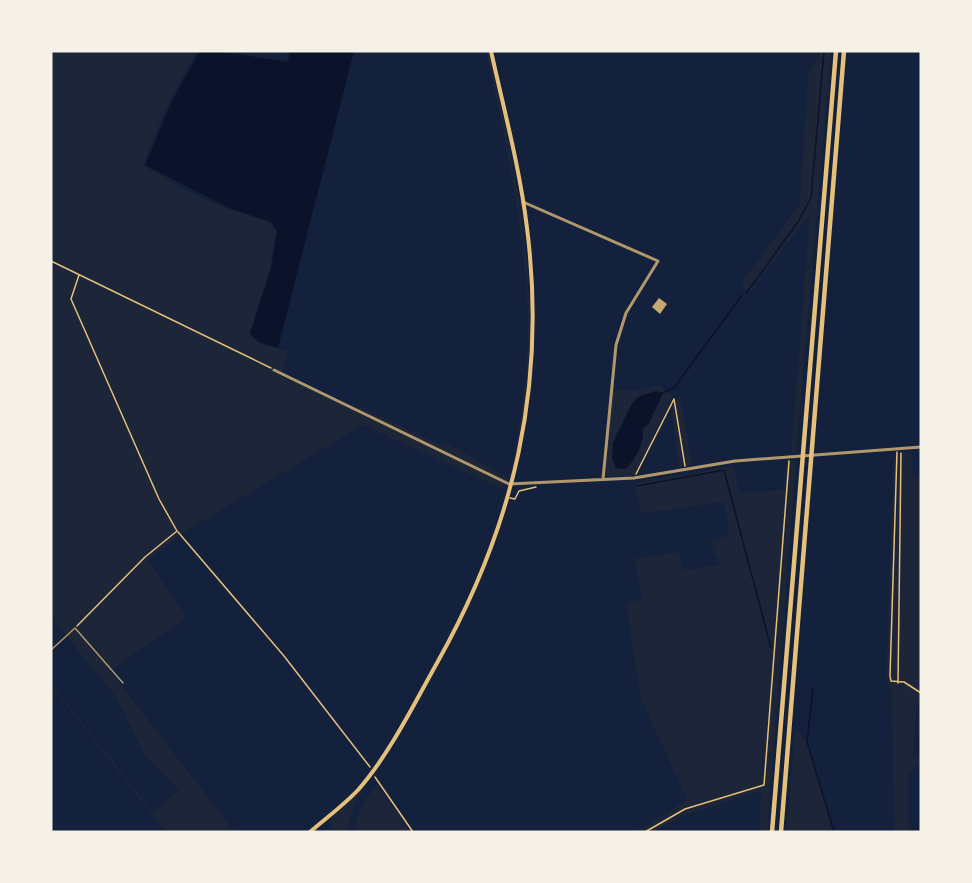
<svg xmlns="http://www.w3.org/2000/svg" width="972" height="883" viewBox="0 0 972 883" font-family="'Nunito Sans',sans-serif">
  <rect width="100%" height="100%" fill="#14213d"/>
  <!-- green -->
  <path fill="#1d2539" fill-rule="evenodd" d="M51 51H197L168 103 143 165C175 185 208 203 244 214 257 219 269 220 276 231L270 268 249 334 258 343 287 351 281 376 356 411 360 407 439 444 445 442 508 478C515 459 517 437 521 416 541 292 512 172 486 51H489C514 165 539 276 527 394 524 420 521 450 512 474 509 480 506 483 504 490L363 425 179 535 148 560 187 617 110 671 235 832H166L51 686V683L153 812 179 790 145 756 116 697 51 618Z
    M821 51H831L796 453H791L810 216 755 283 754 291 745 289 741 283 800 204 808 75Z
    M658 385 673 396 636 471 632 476H605L613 391H635ZM656 391 649 423 643 429V439L630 465 616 434 638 397Z
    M680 394 692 465 679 467 671 408Z
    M912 451V474L921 476V702L917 703 913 756H921V762L908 773 909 832H894L892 694 886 681 894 455Z
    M796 460 767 832H759L761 790 686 815 652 832H635L687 800 641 699 626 603 643 599 634 559 679 552 682 571 720 564 710 543 729 535 724 502 640 513 635 483 733 466 740 493 784 490 787 461Z
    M795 729 807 742 834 832H787Z
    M377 785 411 832H356C356 812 364 800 377 785Z
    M366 786C355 801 349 813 348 832H336L328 821Z"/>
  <!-- water -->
  <path fill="#0b132b" d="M218 51 288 62 290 51H354L278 348 259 342 250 334 271 268 277 231 271 222 229 208 145 165 171 103 199 52Z
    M656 391 663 393 649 423 643 429C643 444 637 459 625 469L616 468 612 458 613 443 631 405 638 397Z"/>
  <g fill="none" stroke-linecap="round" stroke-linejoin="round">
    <!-- stream -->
    <path stroke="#0b132b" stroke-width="1.5" d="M747 292 798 222 811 198 824 51
      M660 394 674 388 742 295
      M637 486 724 470 771 648
      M813 687 807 742 834 832"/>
  </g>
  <!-- building -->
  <path fill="#c6a872" d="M659 298 667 304 660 314 652 307Z"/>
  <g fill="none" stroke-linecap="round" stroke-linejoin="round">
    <!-- path -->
    <path stroke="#e5c07b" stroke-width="1.5" d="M51 261 271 368
      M674 399 685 466
      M897 452 890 676 891 681 904 682 921 693
      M636 474 674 399
      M510 498 515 499 519 491 536 487
      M178 532 284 656 370 767
      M77 626 145 557 177 531 159 499 71 299 79 275
      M898 683 901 453
      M375 777 413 832
      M645 832 685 809 764 785 789 461"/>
    <!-- service -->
    <path stroke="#b1986c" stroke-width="1.5" d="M51 650 75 628 123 683"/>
    <!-- minor -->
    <path stroke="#b1986c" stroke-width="3" d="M523 202 658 261 626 313 616 345 603 479
      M274 370 509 484 634 478 735 461 921 447"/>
    <!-- secondary -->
    <path stroke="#e5c07b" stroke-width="4" d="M310 832C326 818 344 805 358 790 389 755 414 704 437 663 514 526 547 386 527 228 520 169 504 110 491 51"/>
    <!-- motorway -->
    <path stroke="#e5c07b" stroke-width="4.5" d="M772 832 836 51
      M781 832 844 51"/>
  </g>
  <!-- border -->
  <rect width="972" height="883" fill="none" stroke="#f6f1e7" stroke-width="105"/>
</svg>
